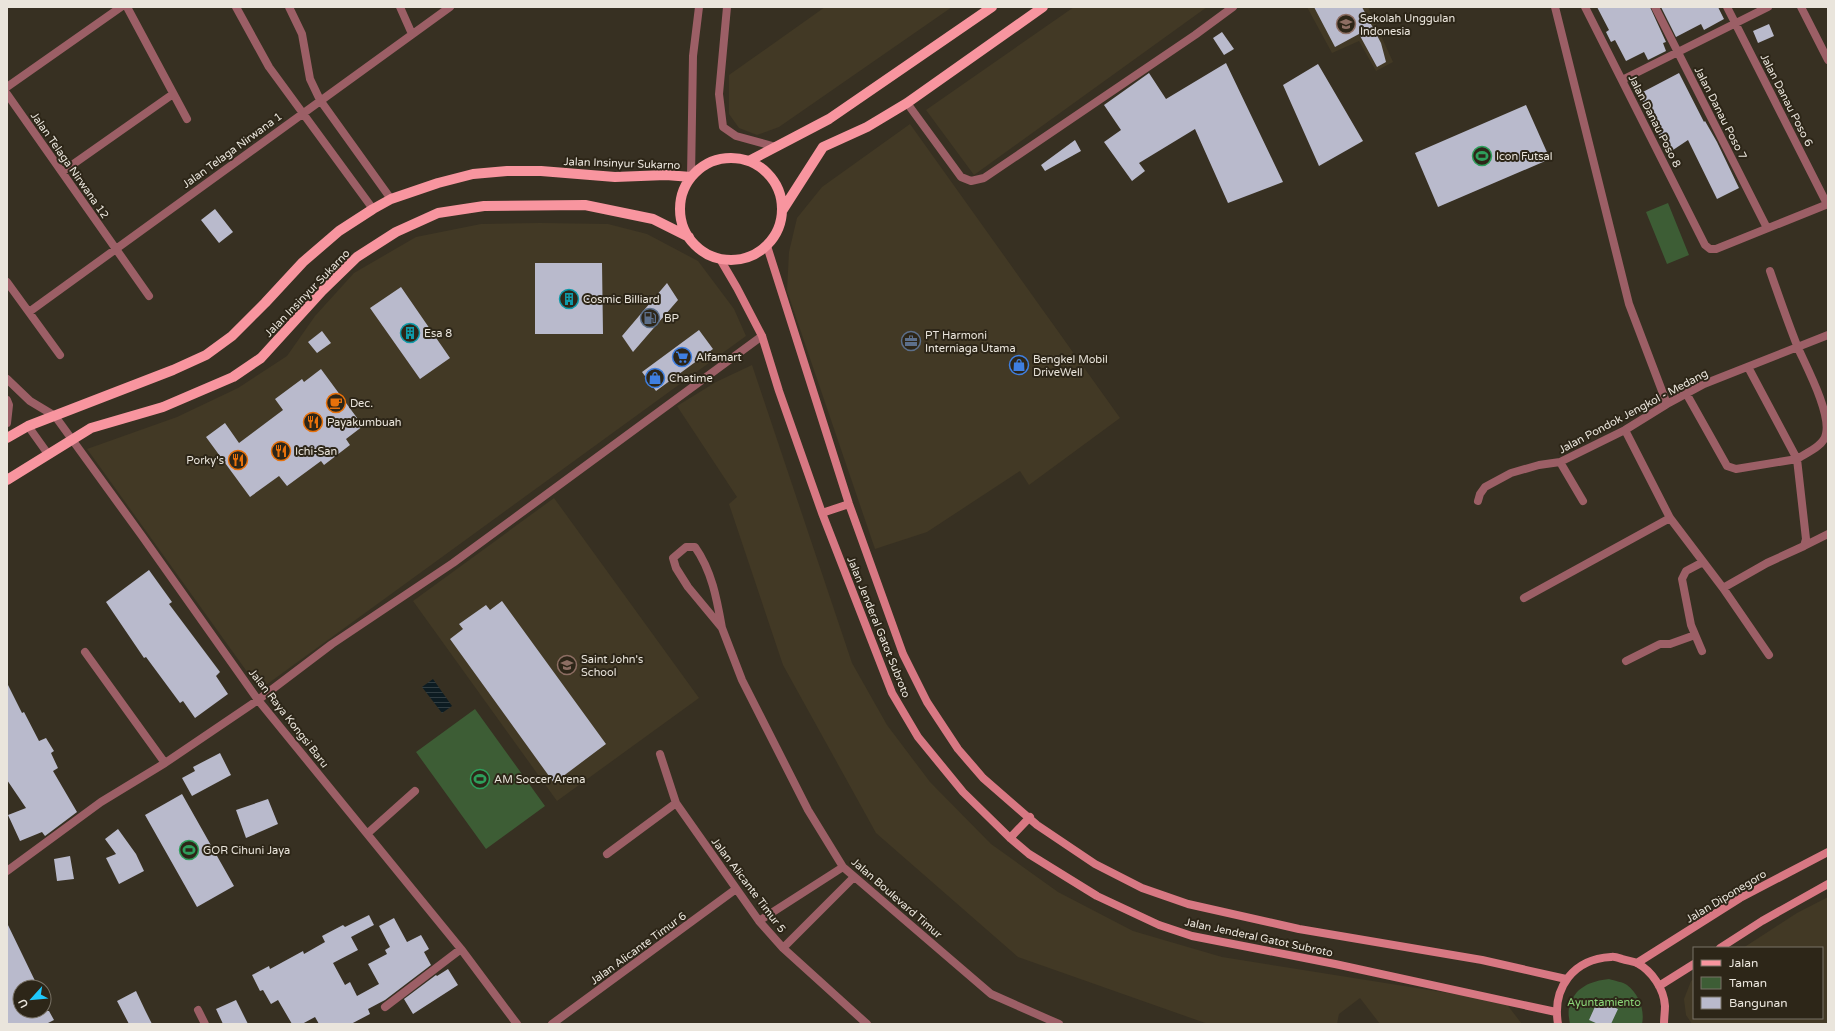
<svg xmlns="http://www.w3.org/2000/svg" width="1835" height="1031" viewBox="0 0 1835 1031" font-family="'Varela Round',sans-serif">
  <defs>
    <pattern id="water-rules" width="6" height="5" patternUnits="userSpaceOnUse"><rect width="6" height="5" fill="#0d1c22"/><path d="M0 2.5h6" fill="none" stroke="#303d42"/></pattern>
  </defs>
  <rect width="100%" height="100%" fill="#373022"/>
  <!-- built -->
  <path fill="#423925" d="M825 7H952L779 127 757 135 739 128 729 114V75Z
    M1074 7H1207L974 175 926 110Z
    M1307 7H1368L1393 62 1376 71 1359 41 1332 53Z
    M910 124 1120 418 1029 485 1020 471 927 532 875 549 787 291 789 252 797 218 822 187Z
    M540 223 608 224 647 234 698 261 734 309 746 336 266 685 258 687 87 449 177 417 238 388 287 356 315 316 354 273 416 237 481 224Z
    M752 365 852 663 887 725 930 782 991 844 1058 892 1133 931 1222 957 1505 1002 1522 1024H1380L1360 998 1339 1014 1337 1024H1208L1018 957 876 833 783 665 729 504 737 497 677 406 716 382Z
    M554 498 699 698 557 801 413 601Z
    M1828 897V1024H1692L1686 1015 1684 999 1691 981 1694 979V1018H1822V948H1743L1797 913Z"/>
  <!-- green -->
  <path fill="#3d5d35" d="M1668 203 1689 255 1667 264 1646 212Z
    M475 709 545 806 486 849 416 752Z
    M1609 979C1615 981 1623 982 1627 985 1639 994 1645 1010 1642 1024H1570C1569 1019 1568 1013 1569 1008 1574 987 1591 981 1609 979Z"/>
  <!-- water -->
  <path fill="url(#water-rules)" d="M433 679 452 706 442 713 422 687Z"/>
  <!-- building -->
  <path fill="#b9bacc" d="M1314 7H1362L1381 43 1386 62 1377 67 1359 34 1335 47Z
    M1597 7H1650L1666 42 1663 43 1666 51 1648 60 1644 52 1626 61 1615 40 1611 42 1606 32 1609 30Z
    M1661 7H1718L1724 19 1704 30 1701 24 1676 37Z
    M1769 24 1774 36 1758 43 1753 31Z
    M1222 32 1234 49 1224 55 1213 38Z
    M1226 63 1283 182 1228 203 1195 129 1139 163 1145 171 1132 181 1104 142 1121 130 1104 105 1149 73 1166 99Z
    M1318 64 1363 141 1319 166 1283 85Z
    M1679 73 1704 122 1705 121 1717 142 1739 188 1717 199 1688 140 1670 152 1658 134 1660 133 1639 94Z
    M1526 105 1550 159 1438 207 1415 153Z
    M1075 140 1081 151 1045 171 1041 165Z
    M215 209 233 232 219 243 201 220Z
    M535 263H602L603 334H535Z
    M667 283 678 300 633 352 622 336Z
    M401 287 450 358 420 379 370 308Z
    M699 330 713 349 656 391 642 372Z
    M322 331 331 343 317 353 308 342Z
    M321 369 363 426 346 439 350 445 324 465 321 461 287 486 279 476 250 497 206 437 225 423 239 443 283 410 275 399 302 379 304 382Z
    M149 570 172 602 169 604 220 672 216 676 228 694 195 718 183 701 180 703 146 657 144 658 106 602Z
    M502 601 606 744 554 783 450 639 463 629 459 624 486 605 490 610Z
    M7 683 22 713 24 712 39 741 46 738 54 751 51 753 58 768 53 771 77 812 45 836 42 832 20 841 8 815 26 808 7 780Z
    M220 753 231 775 192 796 182 778 195 771 193 767Z
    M182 794 234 886 197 907 145 815Z
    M268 799 278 824 246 838 236 810Z
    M118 829 136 854 144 871 119 884 106 858 116 854 105 839Z
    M70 856 74 879 57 881 54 859Z
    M369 915 374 925 351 937 358 950 333 963 345 985 350 982 357 996 379 984 368 964 387 954 385 950 390 947 379 926 394 918 407 942 421 935 429 949 424 952 431 965 385 1000 368 1009 370 1014 351 1024H319L315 1017 302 1024H292L278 1000 271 1004 263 990 260 991 252 975 269 966 270 969 303 951 304 954 325 942 322 936 343 925 345 927Z
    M7 923 38 987H20V1011H49L54 1020 46 1024H7Z
    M448 969 458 985 413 1014 404 999 436 975 437 976Z
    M136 991 145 1010 152 1024H129L117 1001Z
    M236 1000 248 1024H223L216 1009Z
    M1598 1000 1618 1009 1611 1024H1598L1589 1020Z"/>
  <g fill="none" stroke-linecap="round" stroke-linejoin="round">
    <!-- street -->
    <path stroke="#9c5f66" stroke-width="8" d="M127 7 187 119
      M236 7 269 67 373 209
      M289 7 302 34 310 79 320 100 391 199
      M400 7 412 34
      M727 7 719 94 723 127 736 136 776 147
      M1555 7 1629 304 1667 404
      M1585 7 1705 245 1710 249H1716L1828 204
      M1655 7 1767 228
      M1727 7 1827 204
      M1801 7 1828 60
      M1622 80 1768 7
      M7 87 121 7
      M7 94 149 296
      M907 103 961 177 971 181 984 178 1195 35 1233 7
      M62 172 173 94
      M691 177 693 56 699 7
      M7 282 60 355
      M29 312 450 7
      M7 379 30 401 55 416 142 536 258 700 461 949 517 1024
      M1686 393 1727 466 1736 469 1797 459 1748 367
      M7 400 9 405 7 423
      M28 426 48 454
      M1625 430 1670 518 1723 588 1769 655
      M1560 462 1583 501
      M1478 501 1480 494 1485 487 1511 473 1539 465 1560 462 1625 430 1667 404 1704 384 1828 335
      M1804 546 1828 534
      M1723 588 1767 563 1804 546 1806 539 1797 459C1806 453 1824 446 1826 434 1831 413 1807 368 1798 348 1788 323 1779 297 1770 271
      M1524 598 1670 518
      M722 628C717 600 712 571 695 547H686L673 558 676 568 688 587 722 628 742 680 808 810 843 867 991 994 1059 1024
      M1702 651 1691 625 1682 579 1686 571 1703 562
      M85 652 165 763
      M1626 661 1660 644H1670L1695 635
      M660 754 676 803 759 921 783 948 867 1024
      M368 833 415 791
      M607 854 676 803
      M7 871 101 802 165 763 258 700 332 644 453 563 762 336
      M759 921 843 867
      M783 948 854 877
      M385 1007 461 949
      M198 1010 205 1024
      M552 1024 736 889"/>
    <!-- secondary -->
    <path stroke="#d87883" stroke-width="8" d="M767 246 849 504 903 654 927 702 958 749 983 778 1037 825 1095 864 1142 888 1188 904 1299 929 1482 960 1566 979
      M720 259 737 288 762 336 779 391 822 513 892 693 918 737 963 792 1010 838 1029 854 1097 896 1159 925 1192 936 1335 964 1556 1012
      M822 513 849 504
      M1010 838 1030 817
      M1720 948 1762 921 1828 884
      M1637 963 1740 898 1828 852
      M1659 986 1694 964
      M1558 1024C1552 988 1573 959 1611 957 1614 956 1619 958 1622 959 1627 961 1633 961 1637 963 1652 971 1664 989 1665 1006 1665 1012 1664 1018 1664 1024"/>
    <!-- primary -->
    <path stroke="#f8959f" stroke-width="10" d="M680 209a51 51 0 1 1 102 0a51 51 0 1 1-102 0Z
      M749 161 829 119 992 7
      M782 211 823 147 867 127 907 103 1043 7
      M7 438 28 426 173 370 206 355 232 336 265 303 303 262 339 231 373 209 391 199 438 183 473 174 507 171H541L615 177 666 175 691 177
      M7 480 91 428 163 407 233 377 261 358 322 291 357 257 396 232 438 213 484 206 585 205 653 219 689 237"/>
  </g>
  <!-- icons -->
  <defs>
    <g id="school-ring" transform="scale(1)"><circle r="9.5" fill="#2d2618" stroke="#8d6e63" stroke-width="1.5"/><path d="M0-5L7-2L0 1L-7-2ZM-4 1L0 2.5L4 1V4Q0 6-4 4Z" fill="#8d6e63"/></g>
    <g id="stadium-ring" transform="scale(1)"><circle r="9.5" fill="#2d2618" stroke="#2e9e5b" stroke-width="1.5"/><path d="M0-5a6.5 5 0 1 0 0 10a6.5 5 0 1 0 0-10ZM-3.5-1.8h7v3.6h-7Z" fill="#2e9e5b"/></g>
    <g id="building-ring" transform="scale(1)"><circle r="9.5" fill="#2d2618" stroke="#0f9aa8" stroke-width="1.5"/><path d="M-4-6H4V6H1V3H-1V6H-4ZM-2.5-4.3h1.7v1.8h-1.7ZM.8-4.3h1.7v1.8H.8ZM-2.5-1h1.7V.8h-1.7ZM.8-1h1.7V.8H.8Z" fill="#0f9aa8"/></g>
    <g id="fuel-ring" transform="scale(1)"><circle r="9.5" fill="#2d2618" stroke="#5c6f8a" stroke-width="1.5"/><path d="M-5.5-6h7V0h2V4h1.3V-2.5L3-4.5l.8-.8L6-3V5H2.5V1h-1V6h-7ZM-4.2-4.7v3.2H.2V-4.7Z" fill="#5c6f8a"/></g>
    <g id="office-ring" transform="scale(1)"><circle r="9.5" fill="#2d2618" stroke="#5c6f8a" stroke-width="1.5"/><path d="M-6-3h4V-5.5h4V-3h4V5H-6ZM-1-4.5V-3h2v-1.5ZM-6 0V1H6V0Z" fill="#5c6f8a"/></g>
    <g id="supermarket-ring" transform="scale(1)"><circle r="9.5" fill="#2d2618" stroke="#3f7fe0" stroke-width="1.5"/><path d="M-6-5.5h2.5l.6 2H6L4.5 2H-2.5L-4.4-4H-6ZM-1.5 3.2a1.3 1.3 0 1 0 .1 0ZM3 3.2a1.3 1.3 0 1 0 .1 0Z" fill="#3f7fe0"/></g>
    <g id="shop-ring" transform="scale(1)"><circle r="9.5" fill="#2d2618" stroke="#3f7fe0" stroke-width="1.5"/><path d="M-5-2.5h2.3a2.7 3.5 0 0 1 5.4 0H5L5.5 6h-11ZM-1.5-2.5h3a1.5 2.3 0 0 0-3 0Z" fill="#3f7fe0"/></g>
    <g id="cafe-ring" transform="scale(1)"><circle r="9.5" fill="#2d2618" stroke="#e8710a" stroke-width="1.5"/><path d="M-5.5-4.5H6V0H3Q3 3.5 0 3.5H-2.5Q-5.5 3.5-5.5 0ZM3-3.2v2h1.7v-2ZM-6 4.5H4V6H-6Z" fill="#e8710a"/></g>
    <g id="restaurant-ring" transform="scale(1)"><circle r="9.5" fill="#2d2618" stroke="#e8710a" stroke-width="1.5"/><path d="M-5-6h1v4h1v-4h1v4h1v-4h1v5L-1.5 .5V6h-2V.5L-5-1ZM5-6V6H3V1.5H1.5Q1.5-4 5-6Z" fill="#e8710a"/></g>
  </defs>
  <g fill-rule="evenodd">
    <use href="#school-ring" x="1346" y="24"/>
    <use href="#stadium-ring" x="1482" y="156"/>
    <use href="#building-ring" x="569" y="299"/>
    <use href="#fuel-ring" x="650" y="318"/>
    <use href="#building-ring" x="410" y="333"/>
    <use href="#office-ring" x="911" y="341"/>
    <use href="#supermarket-ring" x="682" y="357"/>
    <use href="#shop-ring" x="1019" y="365"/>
    <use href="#shop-ring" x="655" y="378"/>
    <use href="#cafe-ring" x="336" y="403"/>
    <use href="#restaurant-ring" x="313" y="422"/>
    <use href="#restaurant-ring" x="281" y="451"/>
    <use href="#restaurant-ring" x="238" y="460"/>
    <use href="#school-ring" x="567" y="665"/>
    <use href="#stadium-ring" x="480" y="779"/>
    <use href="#stadium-ring" x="189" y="850"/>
  </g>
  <g text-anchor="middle" stroke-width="4" stroke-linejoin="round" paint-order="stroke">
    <!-- poi labels -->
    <g font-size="11" fill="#eae5dc" stroke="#2d2618" text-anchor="start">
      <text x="1360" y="22">Sekolah Unggulan<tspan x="1360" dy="13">Indonesia</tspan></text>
      <text x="1496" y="160">Icon Futsal</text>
      <text x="583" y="303">Cosmic Billiard</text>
      <text x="664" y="322">BP</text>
      <text x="424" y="337">Esa 8</text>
      <text x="925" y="339">PT Harmoni<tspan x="925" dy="13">Interniaga Utama</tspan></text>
      <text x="696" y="361">Alfamart</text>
      <text x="1033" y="363">Bengkel Mobil<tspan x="1033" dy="13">DriveWell</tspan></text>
      <text x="669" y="382">Chatime</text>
      <text x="350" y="407">Dec.</text>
      <text x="327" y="426">Payakumbuah</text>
      <text x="295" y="455">Ichi-San</text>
      <text x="224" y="464" text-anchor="end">Porky's</text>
      <text x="581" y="663">Saint John's<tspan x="581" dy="13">School</tspan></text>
      <text x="494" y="783">AM Soccer Arena</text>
      <text x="203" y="854">GOR Cihuni Jaya</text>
    </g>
    <!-- street labels -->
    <g font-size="11" fill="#eae5dc" stroke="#2d2618">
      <text transform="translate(1787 100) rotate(63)" y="4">Jalan Danau Poso 6</text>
      <text transform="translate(1721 113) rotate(63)" y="4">Jalan Danau Poso 7</text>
      <text transform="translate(1655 121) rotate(63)" y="4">Jalan Danau Poso 8</text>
      <text transform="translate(232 150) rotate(-36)" y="4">Jalan Telaga Nirwana 1</text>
      <text transform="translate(622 163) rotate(2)" y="4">Jalan Insinyur Sukarno</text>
      <text transform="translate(70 165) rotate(55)" y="4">Jalan Telaga Nirwana 12</text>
      <text transform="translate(307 293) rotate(-46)" y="4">Jalan Insinyur Sukarno</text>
      <text transform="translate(1633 411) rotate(-28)" y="4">Jalan Pondok Jengkol - Medang</text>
      <text transform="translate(879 627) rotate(68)" y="4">Jalan Jenderal Gatot Subroto</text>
      <text transform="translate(289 718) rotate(52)" y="4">Jalan Raya Kongsi Baru</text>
      <text transform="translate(749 885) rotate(53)" y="4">Jalan Alicante Timur 5</text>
      <text transform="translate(1726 896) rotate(-31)" y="4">Jalan Diponegoro</text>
      <text transform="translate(897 898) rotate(41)" y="4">Jalan Boulevard Timur</text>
      <text transform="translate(1259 937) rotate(12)" y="4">Jalan Jenderal Gatot Subroto</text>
      <text transform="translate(638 948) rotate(-36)" y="4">Jalan Alicante Timur 6</text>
    </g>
    <!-- park labels -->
    <g font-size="11" fill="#8bd678" stroke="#2d2618">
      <text x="1604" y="1006">Ayuntamiento</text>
    </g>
  </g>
  <!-- border -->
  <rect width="1835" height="1031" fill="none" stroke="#eae5dc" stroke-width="16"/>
  <!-- legend -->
  <rect x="1693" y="947" width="130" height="72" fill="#2d2618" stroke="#797266"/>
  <rect x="1701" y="960" width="20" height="6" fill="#f8959f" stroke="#797266"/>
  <text x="1729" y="967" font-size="12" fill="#eae5dc">Jalan</text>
  <rect x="1701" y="977" width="20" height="12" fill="#3d5d35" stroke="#797266"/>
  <text x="1729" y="987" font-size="12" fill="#eae5dc">Taman</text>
  <rect x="1701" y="997" width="20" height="12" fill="#b9bacc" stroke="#797266"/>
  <text x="1729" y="1007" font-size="12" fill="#eae5dc">Bangunan</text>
  <!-- north arrow -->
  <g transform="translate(32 999) rotate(243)"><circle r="19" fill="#2d2618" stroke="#797266"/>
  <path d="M0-3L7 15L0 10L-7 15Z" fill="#1fc9fd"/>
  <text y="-6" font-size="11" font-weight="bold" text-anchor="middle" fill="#eae5dc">U</text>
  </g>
</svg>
